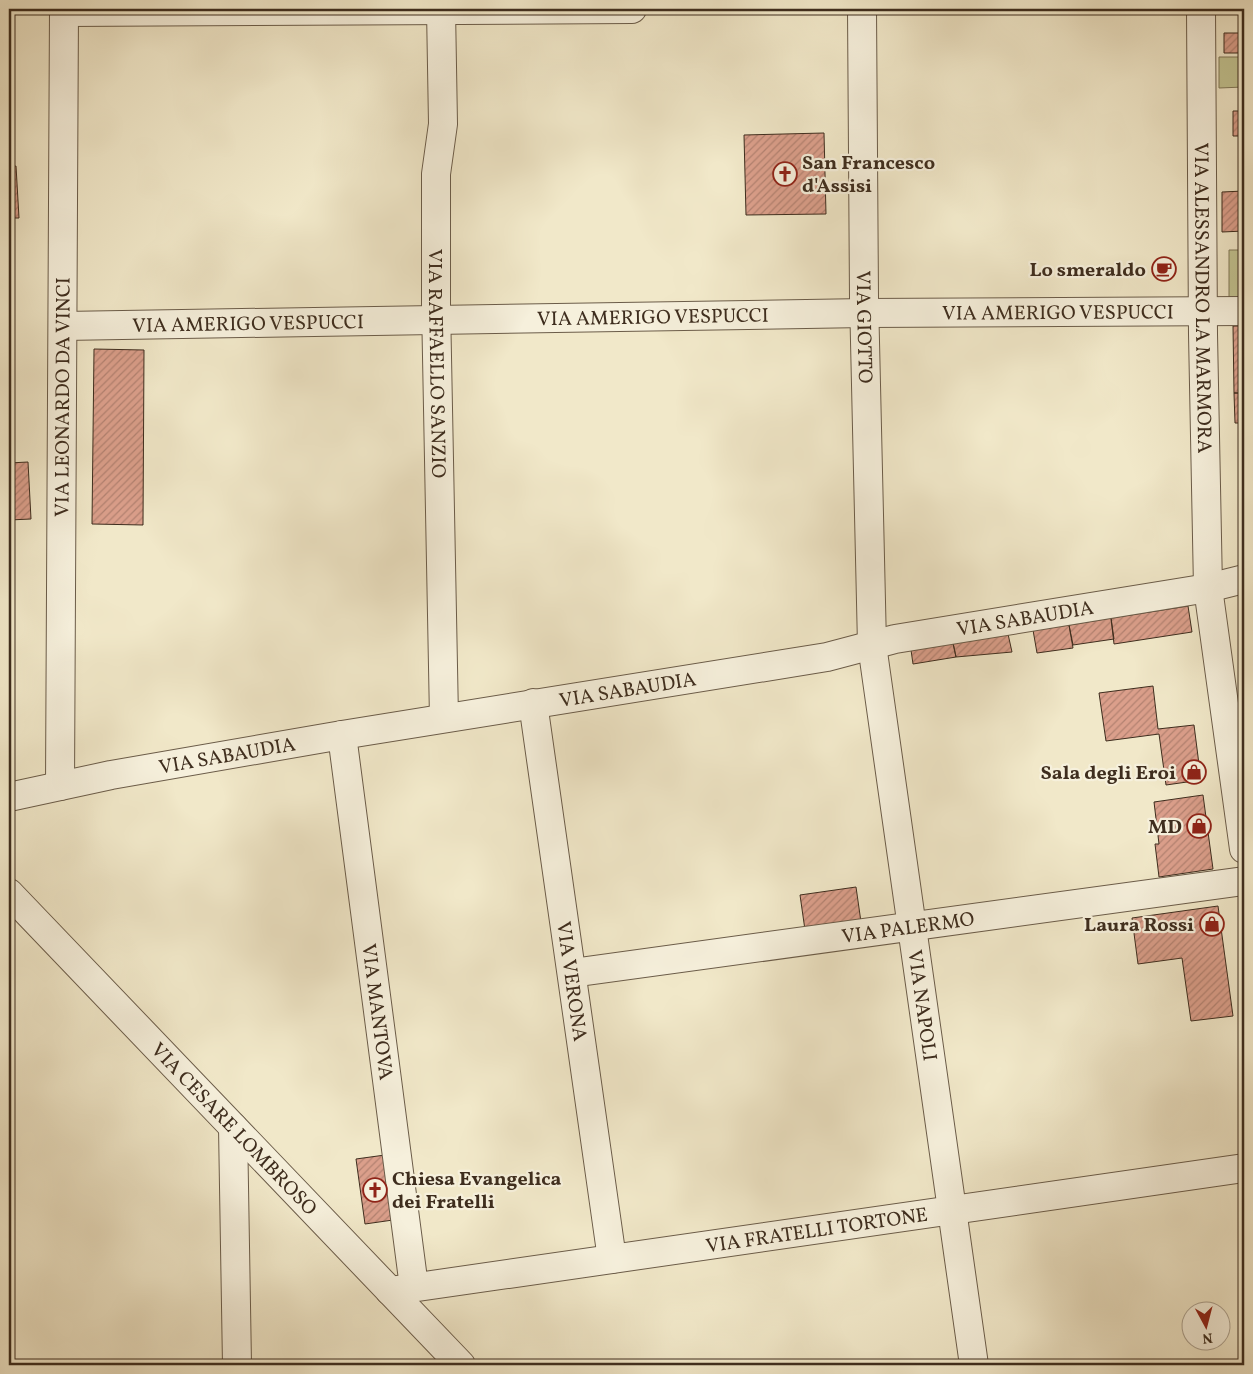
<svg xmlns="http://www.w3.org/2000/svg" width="1253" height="1374" viewBox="0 0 1253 1374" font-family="Vollkorn,serif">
  <defs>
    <pattern id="building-hatch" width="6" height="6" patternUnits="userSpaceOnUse" patternTransform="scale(1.25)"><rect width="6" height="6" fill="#db9f8b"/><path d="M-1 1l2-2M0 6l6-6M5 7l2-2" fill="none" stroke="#b38271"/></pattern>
  </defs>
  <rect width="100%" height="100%" fill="#f1e8c9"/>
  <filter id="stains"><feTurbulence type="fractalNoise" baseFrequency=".004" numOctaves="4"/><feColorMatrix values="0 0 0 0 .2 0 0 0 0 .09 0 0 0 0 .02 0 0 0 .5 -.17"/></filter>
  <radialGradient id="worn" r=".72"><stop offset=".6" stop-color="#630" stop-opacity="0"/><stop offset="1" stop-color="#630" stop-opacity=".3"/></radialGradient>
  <!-- garden -->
  <path fill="#c2c391" stroke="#807858" d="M1219 57H1244V87L1219 88Z
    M1229 250H1244V297H1229Z"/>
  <!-- building -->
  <path fill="url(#building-hatch)" stroke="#3e2d1e" d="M1224 33H1244V53H1224Z
    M1233 111H1244V152H1242V136H1233Z
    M824 133 826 214 746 215 744 135Z
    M16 166 19 218H9V167Z
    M1244 191V231L1222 232V192Z
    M1233 326H1244V393H1234Z
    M94 349 144 350 143 525 92 524Z
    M1234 393H1244V456H1239V423H1235Z
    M28 462 31 519 9 520V463Z
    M1188 606 1192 632 1114 644 1111 618Z
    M1111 618 1114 639 1073 645 1069 625Z
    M1069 625 1073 648 1037 653 1033 630Z
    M1008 634 1012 652 956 657 953 643Z
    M953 643 956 657 913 664 911 650Z
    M1153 686 1158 729 1194 725 1201 780 1166 785 1159 734 1106 741 1099 693Z
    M1203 795 1213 869 1159 877 1155 844H1159L1154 802Z
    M856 887 861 922 805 930 800 895Z
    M1218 906 1233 1016 1191 1021 1182 958 1138 964 1132 918Z
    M385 1155 393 1220 365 1224 356 1159Z"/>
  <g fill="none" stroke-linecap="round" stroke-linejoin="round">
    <!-- minor casing -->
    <g stroke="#6b5c49" stroke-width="30">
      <g id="minor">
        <path id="s1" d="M441 9 443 124 436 174V305L444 718"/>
        <path id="s2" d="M862 9 864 298 872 645 974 1365"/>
        <path id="s3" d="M1201 9 1203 334 1208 588 1244 849"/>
        <path d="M64 12 632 9"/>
        <path id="s4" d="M63 326 865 313 1244 311"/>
        <path id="s5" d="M533 703 612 1259"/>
        <path id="s6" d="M342 735 414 1287"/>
        <path id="s7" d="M60 786 64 9"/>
        <path id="s8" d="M9 797 111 775 342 735 827 657 895 639 1208 588 1244 579"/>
        <path id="s9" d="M9 893 461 1365"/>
        <path id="s10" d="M572 973 1244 881"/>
        <path d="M233 1127 237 1365"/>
        <path id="s11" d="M390 1291 1244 1168"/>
      </g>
    </g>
    <!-- minor -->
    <use href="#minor" stroke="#f6f0dc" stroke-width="28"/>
  </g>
  <!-- icons -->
  <defs>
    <g id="church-ring" transform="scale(1.25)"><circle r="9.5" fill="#f6f0dc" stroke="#8f2418" stroke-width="1.5"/><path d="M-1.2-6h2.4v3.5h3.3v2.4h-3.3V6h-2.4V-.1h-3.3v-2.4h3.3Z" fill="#8f2418"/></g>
    <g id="cafe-ring" transform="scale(1.25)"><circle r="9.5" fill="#f6f0dc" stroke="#8f2418" stroke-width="1.5"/><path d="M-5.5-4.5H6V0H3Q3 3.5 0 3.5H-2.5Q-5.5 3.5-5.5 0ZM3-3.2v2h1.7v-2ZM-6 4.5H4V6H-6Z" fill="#8f2418"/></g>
    <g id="shop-ring" transform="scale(1.25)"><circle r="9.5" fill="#f6f0dc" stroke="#8f2418" stroke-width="1.5"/><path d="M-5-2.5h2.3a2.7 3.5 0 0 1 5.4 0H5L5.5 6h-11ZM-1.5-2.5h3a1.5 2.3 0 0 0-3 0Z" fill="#8f2418"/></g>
  </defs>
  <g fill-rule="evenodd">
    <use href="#church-ring" x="785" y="174"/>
    <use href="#cafe-ring" x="1164" y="269"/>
    <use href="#shop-ring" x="1194" y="772"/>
    <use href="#shop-ring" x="1199" y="826"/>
    <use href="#shop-ring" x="1212" y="924"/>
    <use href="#church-ring" x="375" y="1190"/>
  </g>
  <g text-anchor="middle" stroke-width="4.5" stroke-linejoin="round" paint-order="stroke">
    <!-- poi labels -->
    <g font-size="20" font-weight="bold" fill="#3e2d1e" stroke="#f6f0dc" text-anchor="end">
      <text x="802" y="169" text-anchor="start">San Francesco<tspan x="802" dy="23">d'Assisi</tspan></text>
      <text x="1146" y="276">Lo smeraldo</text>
      <text x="1176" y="779">Sala degli Eroi</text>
      <text x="1182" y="833">MD</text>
      <text x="1194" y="931">Laura Rossi</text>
      <text x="392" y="1185" text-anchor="start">Chiesa Evangelica<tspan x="392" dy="23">dei Fratelli</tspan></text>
    </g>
    <!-- street labels -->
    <g font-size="20" fill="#3e2d1e" stroke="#f6f0dc">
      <text dy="7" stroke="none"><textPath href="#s3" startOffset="289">VIA ALESSANDRO LA MARMORA</textPath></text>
      <text dy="7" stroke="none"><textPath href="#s4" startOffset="995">VIA AMERIGO VESPUCCI</textPath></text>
      <text dy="7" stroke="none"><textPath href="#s4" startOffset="590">VIA AMERIGO VESPUCCI</textPath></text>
      <text dy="7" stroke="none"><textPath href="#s4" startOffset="185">VIA AMERIGO VESPUCCI</textPath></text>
      <text dy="7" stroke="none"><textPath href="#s2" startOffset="318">VIA GIOTTO</textPath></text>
      <text dy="7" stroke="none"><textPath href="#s1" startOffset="355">VIA RAFFAELLO SANZIO</textPath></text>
      <text dy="7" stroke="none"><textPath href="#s7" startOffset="389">VIA LEONARDO DA VINCI</textPath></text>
      <text dy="7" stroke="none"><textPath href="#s8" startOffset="1032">VIA SABAUDIA</textPath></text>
      <text dy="7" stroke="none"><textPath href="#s8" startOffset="628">VIA SABAUDIA</textPath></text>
      <text dy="7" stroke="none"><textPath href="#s8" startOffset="222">VIA SABAUDIA</textPath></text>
      <text dy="7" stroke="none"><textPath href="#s10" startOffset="339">VIA PALERMO</textPath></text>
      <text dy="7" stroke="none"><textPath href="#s5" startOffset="281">VIA VERONA</textPath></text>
      <text dy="7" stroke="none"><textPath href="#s2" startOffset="1000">VIA NAPOLI</textPath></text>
      <text dy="7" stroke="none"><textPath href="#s6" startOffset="279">VIA MANTOVA</textPath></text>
      <text dy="7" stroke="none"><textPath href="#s9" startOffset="326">VIA CESARE LOMBROSO</textPath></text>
      <text dy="7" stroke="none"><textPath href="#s11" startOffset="431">VIA FRATELLI TORTONE</textPath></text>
    </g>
  </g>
  <!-- margin -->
  <rect width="1253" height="1374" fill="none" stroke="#f1e8c9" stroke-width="30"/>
  <rect x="10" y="10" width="1233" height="1354" fill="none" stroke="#3e2d1e" stroke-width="2.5"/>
  <rect x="15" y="15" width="1223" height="1344" fill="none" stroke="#3e2d1e"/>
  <!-- north arrow -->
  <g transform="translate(1206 1326) rotate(173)"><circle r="24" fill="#f6f0dc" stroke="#aca290"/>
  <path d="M0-4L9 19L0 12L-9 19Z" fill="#8f2418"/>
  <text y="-8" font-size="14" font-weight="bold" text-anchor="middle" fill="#3e2d1e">N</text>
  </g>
  <rect width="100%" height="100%" filter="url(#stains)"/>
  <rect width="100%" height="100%" fill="url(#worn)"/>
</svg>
